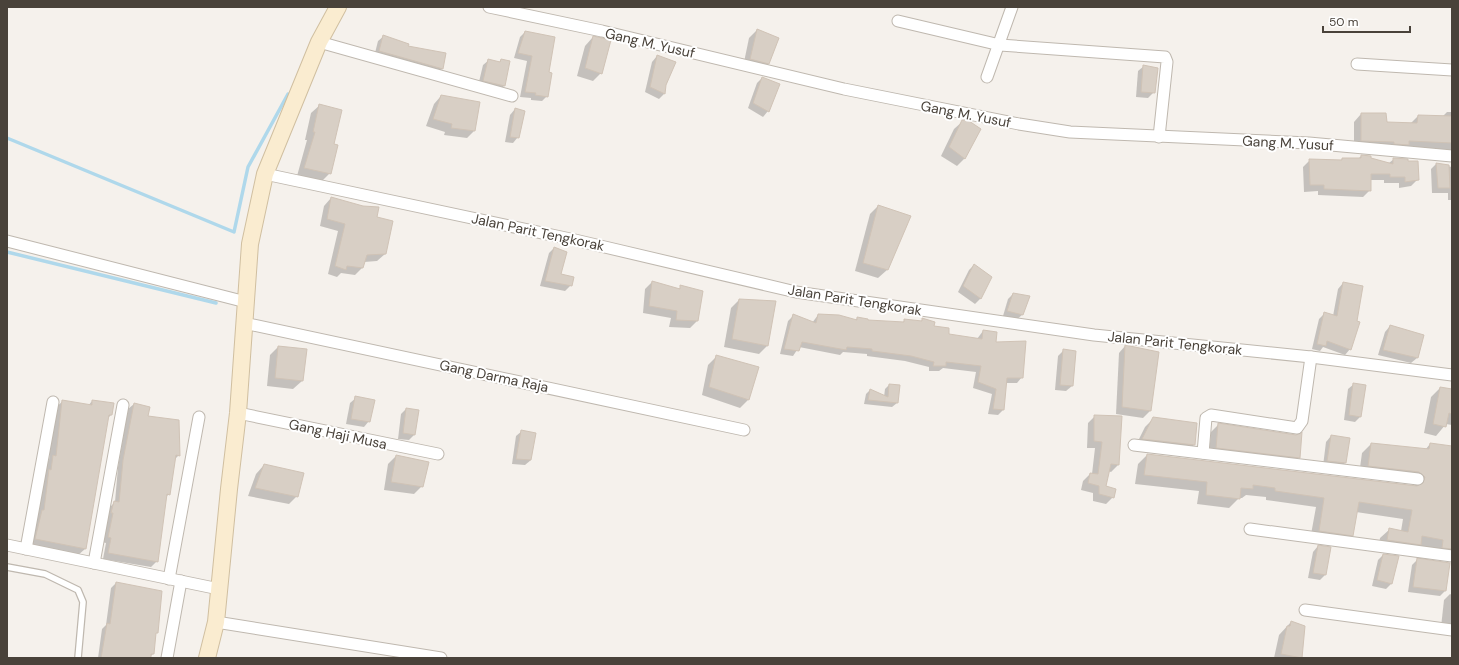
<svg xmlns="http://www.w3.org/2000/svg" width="1459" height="665" viewBox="0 0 1459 665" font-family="'DM Sans',sans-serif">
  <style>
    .shadow { fill: #0003 }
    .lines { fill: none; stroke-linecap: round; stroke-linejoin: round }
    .stream { stroke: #afd8eb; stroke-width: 3.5 }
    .building { fill: #d8cfc5; stroke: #d0c3b6 }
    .lane-casing { stroke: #bfb8af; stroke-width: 8 }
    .street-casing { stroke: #bfb8af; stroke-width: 13 }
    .secondary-casing { stroke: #d0bfa0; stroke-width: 18 }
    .lane { stroke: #fff; stroke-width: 5.5 }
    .street { stroke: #fff; stroke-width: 11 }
    .secondary { stroke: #faecd0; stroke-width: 16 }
    .labels { text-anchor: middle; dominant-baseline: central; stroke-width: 4; stroke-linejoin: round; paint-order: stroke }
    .street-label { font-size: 14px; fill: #49423a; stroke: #fff }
  </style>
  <rect width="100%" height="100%" fill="#f5f1ec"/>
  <!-- shadow -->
  <g class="shadow">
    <polygon points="757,30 769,63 760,72 743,67 749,38"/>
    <polygon points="525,32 548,73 547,96 542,101 531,100 531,98 520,97 527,61 514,58 520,37"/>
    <polygon points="384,36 406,47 445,54 442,69 437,74 374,57 378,41"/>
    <polygon points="593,37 601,73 593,81 577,76 585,46"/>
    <polygon points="657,56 665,85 664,94 659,99 645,92 652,62"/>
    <polygon points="489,60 499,63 501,60 504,86 499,91 478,86 483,65"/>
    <polygon points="1144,66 1154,92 1148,98 1136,97 1138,71"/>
    <polygon points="762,78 778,85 768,111 763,117 748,108 757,83"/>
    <polygon points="441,96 474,131 467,138 444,135 445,132 426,126 434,104"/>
    <polygon points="320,105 333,144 330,173 322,181 297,176 307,140 305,140 311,113"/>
    <polygon points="515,109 518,137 513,143 505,142 510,115"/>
    <polygon points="1447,112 1452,112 1452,154 1354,148 1354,122 1361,114 1386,123 1410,124 1418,116 1442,117"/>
    <polygon points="963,121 965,158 957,166 941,156 954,129"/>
    <polygon points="1361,156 1389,163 1394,159 1418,179 1411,186 1399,188 1399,183 1384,183 1384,180 1370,180 1370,190 1363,197 1318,195 1318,191 1304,192 1303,167 1310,160 1340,161 1342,159 1358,159"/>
    <polygon points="1436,164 1452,167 1452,200 1448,200 1448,193 1432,193 1431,169"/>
    <polygon points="331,198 363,207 376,218 385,254 377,261 364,262 363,267 355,275 341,273 337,277 328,274 338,231 320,226 324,206"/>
    <polygon points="878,206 910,217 887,270 878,278 855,271 870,214"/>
    <polygon points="554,248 560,275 571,285 565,291 540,286 549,253"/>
    <polygon points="974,265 991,277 980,299 975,304 958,292 969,270"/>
    <polygon points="652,282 678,290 681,287 697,321 690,328 669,327 671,318 643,313 645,289"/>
    <polygon points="1343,283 1350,349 1345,355 1323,347 1320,351 1312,349 1319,319 1324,314 1333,316 1338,289"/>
    <polygon points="1013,294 1028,297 1022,315 1016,320 1003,316 1008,299"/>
    <polygon points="739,300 767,346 759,354 724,347 731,308"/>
    <polygon points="794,315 812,323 818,315 855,321 857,318 867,321 902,323 905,320 920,322 922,320 948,335 977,339 983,331 995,343 1022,377 1017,383 1005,383 1003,410 998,415 988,414 992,394 973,388 976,372 943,368 939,371 929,371 929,367 905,361 867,356 867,354 843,352 840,355 799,347 793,356 780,354 788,321"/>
    <polygon points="1390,326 1417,358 1411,363 1378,355 1385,332"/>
    <polygon points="1125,346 1157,353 1150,411 1143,418 1116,414 1119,353"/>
    <polygon points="278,347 306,350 302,381 293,389 267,386 270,355"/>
    <polygon points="1064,350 1072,386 1066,391 1055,390 1058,356"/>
    <polygon points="717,356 748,400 740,408 702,395 708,365"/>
    <polygon points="1354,384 1360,417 1355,422 1344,420 1348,389"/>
    <polygon points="889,385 897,403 892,407 864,404 866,394 870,390 884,397 885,389"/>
    <polygon points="1440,388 1452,390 1452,425 1446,424 1436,436 1424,433 1431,397"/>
    <polygon points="356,398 369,421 364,427 346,424 350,403"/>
    <polygon points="63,401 88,406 92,401 111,415 107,419 85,549 77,556 28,546 46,464 49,460 55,408"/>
    <polygon points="134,404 179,455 175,459 169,494 165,498 157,561 151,567 103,559 106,543 102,542 108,518 106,518 109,508 115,502 118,467 128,409"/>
    <polygon points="406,409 418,410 414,435 409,440 398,439 401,414"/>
    <polygon points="1095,416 1118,465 1111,472 1108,471 1105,487 1113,497 1106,504 1093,501 1093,493 1081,490 1083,481 1090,474 1092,474 1095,448 1087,448 1088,423"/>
    <polygon points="1154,418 1194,445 1185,453 1135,447 1145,427"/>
    <polygon points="1219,424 1299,457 1292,465 1209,455 1211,432"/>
    <polygon points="522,431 531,460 525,465 512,464 516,436"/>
    <polygon points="1331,436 1345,463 1340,468 1323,466 1326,442"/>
    <polygon points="1371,444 1425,450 1430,444 1452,447 1452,549 1443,558 1378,549 1380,538 1390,529 1401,531 1403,519 1356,512 1352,535 1343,545 1310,540 1316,507 1266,500 1266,497 1246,495 1242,498 1239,498 1229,508 1197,504 1199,491 1135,484 1138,464 1147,455 1415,486 1413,483 1359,475 1362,453"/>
    <polygon points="396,456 422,486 414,494 384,490 388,464"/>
    <polygon points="264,465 297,496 289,504 248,496 256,474"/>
    <polygon points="1318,546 1325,575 1320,580 1308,578 1313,552"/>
    <polygon points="1383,555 1392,583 1386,589 1372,586 1378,560"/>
    <polygon points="1418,559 1445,591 1440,596 1408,592 1412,565"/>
    <polygon points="116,583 153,654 149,658 98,658 102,629 106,625 111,588"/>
    <polygon points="1450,594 1452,595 1452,631 1441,627 1444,600"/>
    <polygon points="1291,622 1299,624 1301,657 1274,658 1279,635"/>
  </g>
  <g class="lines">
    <!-- stream -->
    <g class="stream">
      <polyline points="7,138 234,232 248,167 288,94"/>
      <polyline points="7,252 216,303"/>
    </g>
  </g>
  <!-- building -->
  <g class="building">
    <polygon points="757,29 779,38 769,64 750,59"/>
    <polygon points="525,31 555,37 549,72 552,73 548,97 535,95 536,93 525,92 532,56 518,53"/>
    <polygon points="383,35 409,44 408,46 446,53 443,69 379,51"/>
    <polygon points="593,36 611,40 602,74 585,68"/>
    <polygon points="657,55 676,62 666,85 665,94 650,87"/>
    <polygon points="488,59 500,62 501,59 510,61 505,86 483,81"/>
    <polygon points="1143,65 1158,68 1155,93 1141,92"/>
    <polygon points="762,77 780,84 769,112 753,103"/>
    <polygon points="441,95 480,102 475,131 451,128 452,124 433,119"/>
    <polygon points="319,104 342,110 334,144 338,145 331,174 304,168 315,132 313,132"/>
    <polygon points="515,108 525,111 519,138 510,137"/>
    <polygon points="1361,113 1386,113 1387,122 1417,123 1418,115 1452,116 1452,143 1409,141 1409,145 1394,144 1394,142 1361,141"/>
    <polygon points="962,120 969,121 981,129 965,159 949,147"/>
    <polygon points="1361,155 1371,156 1371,158 1393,164 1393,158 1408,159 1408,161 1418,161 1419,180 1405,182 1405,177 1390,177 1390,174 1371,174 1371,191 1324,189 1324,185 1310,185 1309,159 1342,160 1342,158 1361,158"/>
    <polygon points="1436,163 1449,165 1450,188 1438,188"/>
    <polygon points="331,197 363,206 379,207 377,217 393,221 386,254 367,255 363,268 347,266 346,270 335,266 345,224 327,219"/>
    <polygon points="878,205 911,216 888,270 863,263"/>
    <polygon points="554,247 567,252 561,274 574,277 572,286 545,281"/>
    <polygon points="974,264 992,277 981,299 963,286"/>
    <polygon points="652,281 680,289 680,285 703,291 698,321 676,320 677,311 649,306"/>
    <polygon points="1343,282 1363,286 1357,321 1360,322 1351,350 1327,341 1326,346 1317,344 1324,312 1337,316"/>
    <polygon points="1013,293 1030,296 1023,315 1007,311"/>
    <polygon points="739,299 776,301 768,346 732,339"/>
    <polygon points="793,314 816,323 818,314 839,315 857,320 857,317 868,319 868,320 904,322 904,319 922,321 922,318 935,322 934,326 949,328 949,334 982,339 983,330 997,332 996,342 1026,341 1023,378 1007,378 1004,410 993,409 996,389 978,382 981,366 946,362 946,366 933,366 934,362 911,356 872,351 872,349 847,347 846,350 802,342 799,351 784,349"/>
    <polygon points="1390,325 1424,335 1418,358 1383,350"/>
    <polygon points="1125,345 1159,352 1151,411 1122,407"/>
    <polygon points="278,346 307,349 303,381 275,378"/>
    <polygon points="1063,349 1076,351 1073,386 1060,385"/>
    <polygon points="716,355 759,367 749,400 709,387"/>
    <polygon points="1353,383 1366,385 1361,417 1349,415"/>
    <polygon points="889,384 900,385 898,403 868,400 870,389 888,397"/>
    <polygon points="1440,387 1452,389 1452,414 1449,413 1446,427 1433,424"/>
    <polygon points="355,396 375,400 370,422 351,419"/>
    <polygon points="62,400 92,405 92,400 114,403 112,415 109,415 86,549 35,539 42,510 44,510 49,469 51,470 53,455 56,456"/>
    <polygon points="134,403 150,407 148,416 179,420 180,456 176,455 170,495 167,494 158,562 108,553 111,538 108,537 113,513 111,513 114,501 119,502 123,460"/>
    <polygon points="406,408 419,410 415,435 403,433"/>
    <polygon points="1094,415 1122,416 1119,465 1111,464 1106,486 1116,489 1114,498 1099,494 1099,486 1088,483 1090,473 1098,474 1102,442 1094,441"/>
    <polygon points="1153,417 1197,423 1195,445 1142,439"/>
    <polygon points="1218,423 1296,435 1302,432 1300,458 1216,448"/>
    <polygon points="521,430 536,433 531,460 516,459"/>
    <polygon points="1331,435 1350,438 1346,463 1327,461"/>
    <polygon points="1371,443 1429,449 1430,443 1452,446 1452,549 1442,548 1443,540 1422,536 1421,545 1387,540 1389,528 1408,532 1412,510 1359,502 1353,536 1319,531 1324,498 1275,491 1275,488 1253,485 1253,489 1241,488 1240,499 1206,495 1207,482 1144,475 1147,454 1417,486 1423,483 1425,477 1419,472 1368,466"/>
    <polygon points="396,455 429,462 423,487 391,482"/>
    <polygon points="264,464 304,473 298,497 255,488"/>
    <polygon points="1318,545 1331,547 1326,575 1313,573"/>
    <polygon points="1383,554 1399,556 1392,584 1377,580"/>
    <polygon points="1417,558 1450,563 1446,591 1413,587"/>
    <polygon points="116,582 162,591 158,633 156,633 154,654 151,654 151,658 101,658 107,623 110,624"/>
    <polygon points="1291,621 1305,626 1302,658 1281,654 1287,626 1290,626"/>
  </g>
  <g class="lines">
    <defs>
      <polyline id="lane" points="7,567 45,574 78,590 83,602 78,658"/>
      <g id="street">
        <polyline points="489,7 602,31 844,89 1019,124 1070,132 1309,143 1452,156"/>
        <polyline points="898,21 1000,45 1165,57 1167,62 1159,137"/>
        <polyline points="319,42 512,96"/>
        <polyline points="1357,64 1452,70"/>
        <polyline points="987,77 1012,7"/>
        <polyline points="265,174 575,240 796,292 1094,335 1311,357 1452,375"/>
        <polyline points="7,241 246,302"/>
        <polyline points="244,323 744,430"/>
        <polyline points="238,413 438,454"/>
        <polyline points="1134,445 1418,479"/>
        <polyline points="1203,453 1206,418 1211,415 1297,428 1302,421 1311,357"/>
        <polyline points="1250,529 1452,556"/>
        <polyline points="7,545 219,589"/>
        <polyline points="26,549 53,402"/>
        <polyline points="94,563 123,405"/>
        <polyline points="169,579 199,417"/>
        <polyline points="1305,610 1452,630"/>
        <polyline points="216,622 441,658"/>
        <polyline points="167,658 181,581"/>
      </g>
      <polyline id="secondary" points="207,658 216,622 229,489 238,413 250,244 265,174 319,42 338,7"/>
    </defs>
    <!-- lane casing -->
    <use href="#lane" class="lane-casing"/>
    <!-- street casing -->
    <use href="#street" class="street-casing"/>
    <!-- secondary casing -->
    <use href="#secondary" class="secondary-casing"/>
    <!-- lane -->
    <use href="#lane" class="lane"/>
    <!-- street -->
    <use href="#street" class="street"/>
    <!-- secondary -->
    <use href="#secondary" class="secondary"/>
  </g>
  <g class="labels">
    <!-- street labels -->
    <g class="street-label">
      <text transform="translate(650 43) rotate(13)">Gang M. Yusuf</text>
      <text transform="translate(966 114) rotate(11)">Gang M. Yusuf</text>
      <text transform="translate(1288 143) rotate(3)">Gang M. Yusuf</text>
      <text transform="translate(538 232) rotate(12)">Jalan Parit Tengkorak</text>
      <text transform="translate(855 300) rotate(9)">Jalan Parit Tengkorak</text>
      <text transform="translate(1175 343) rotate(6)">Jalan Parit Tengkorak</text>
      <text transform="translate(494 376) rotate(12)">Gang Darma Raja</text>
      <text transform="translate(338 434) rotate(12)">Gang Haji Musa</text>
    </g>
  </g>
  <!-- border -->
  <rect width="1459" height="665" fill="none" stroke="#49423a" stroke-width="16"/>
  <!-- scale -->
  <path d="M1323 26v6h87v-6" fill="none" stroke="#49423a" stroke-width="2"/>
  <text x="1329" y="26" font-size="12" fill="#49423a" stroke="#ffffff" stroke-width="3" paint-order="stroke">50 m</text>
</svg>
